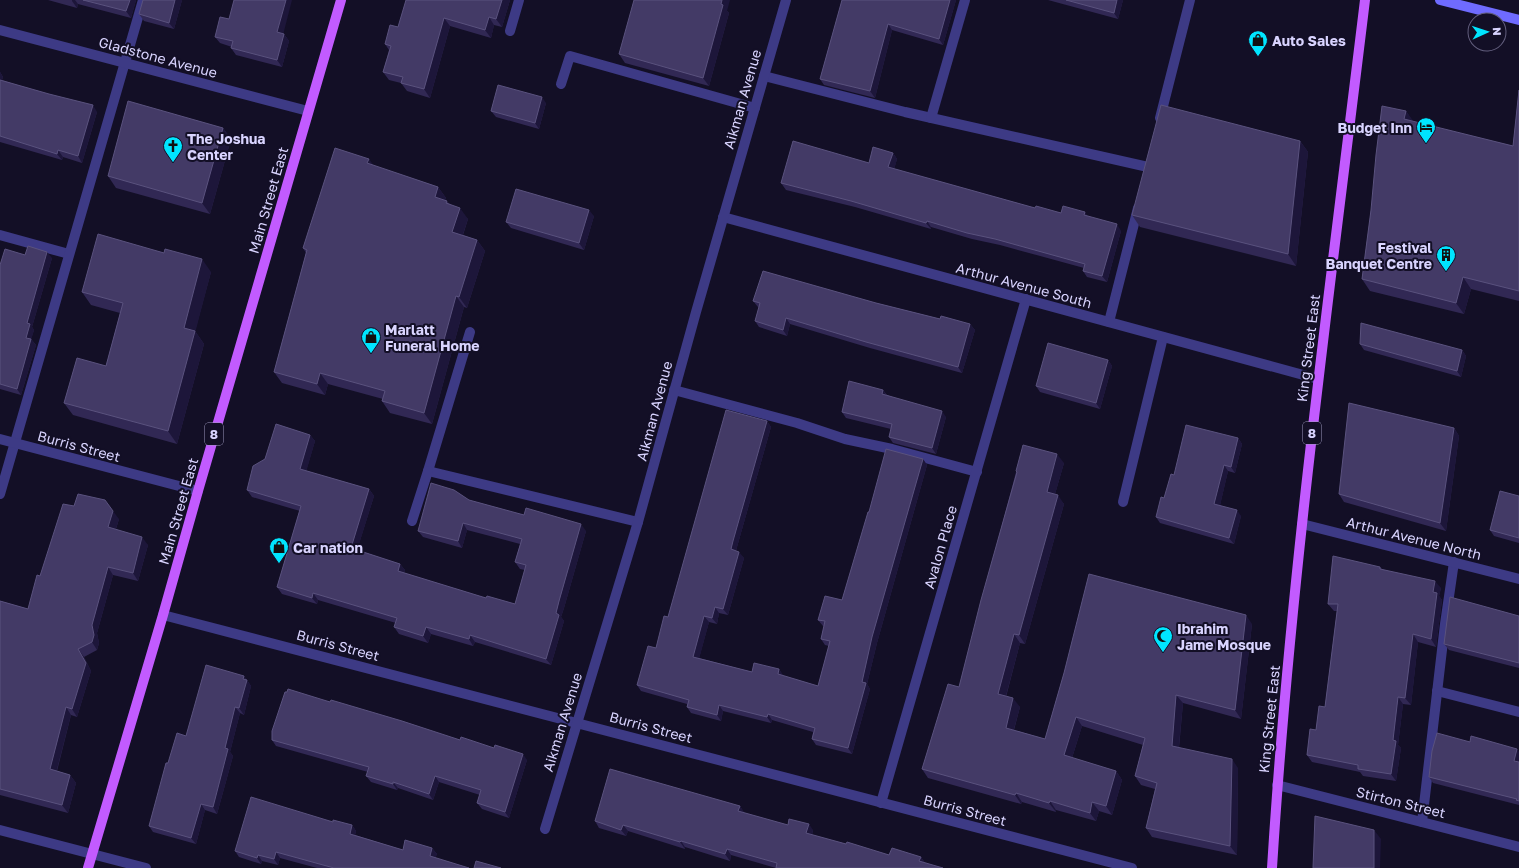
<svg xmlns="http://www.w3.org/2000/svg" width="1519" height="868" viewBox="0 0 1519 868" font-family="'Golos Text',sans-serif">
  <style>
    .lines { fill: none; stroke-linecap: round; stroke-linejoin: round }
    .lane { stroke: #3d3a85; stroke-width: 10 }
    .street { stroke: #3d3a85; stroke-width: 10 }
    .secondary { stroke: #6f6bff; stroke-width: 10 }
    .primary { stroke: #c25bff; stroke-width: 10 }
    .wall { fill: #312854 }
    .shaded-wall { fill: #1d163a }
    .building { fill: #433a66; stroke: #5a527e }
    .labels { text-anchor: middle; dominant-baseline: central; stroke-width: 4; stroke-linejoin: round; paint-order: stroke }
    .shield { fill: #130f26; stroke: #9e99be; stroke-width: 1 }
    .shield-label { font-size: 13px; font-weight: bold; fill: #d9d4ff }
    .poi-label { font-size: 14px; font-weight: bold; fill: #d9d4ff; stroke: #130f26; text-anchor: start }
    .street-label { font-size: 14px; fill: #d9d4ff; stroke: #130f26 }
  </style>
  <rect width="100%" height="100%" fill="#130f26"/>
  <g class="lines">
    <!-- lane -->
    <g class="lane">
      <polyline points="510,31 519,0"/>
      <polyline points="764,76 905,112 1148,167"/>
      <polyline points="561,84 570,56 755,108"/>
      <polyline points="931,118 965,0"/>
      <polyline points="1160,118 1190,0"/>
      <polyline points="0,235 69,254"/>
      <polyline points="1109,322 1138,208"/>
      <polyline points="470,332 428,471 638,522"/>
      <polyline points="674,390 797,423 845,439 892,449 977,472"/>
      <polyline points="0,494 143,0"/>
      <polyline points="1123,502 1163,337"/>
      <polyline points="412,521 428,471"/>
      <polyline points="1437,691 1519,712"/>
      <polyline points="1422,822 1445,624 1454,562"/>
    </g>
    <!-- street -->
    <g class="street">
      <polyline points="0,30 308,111"/>
      <polyline points="723,217 1318,379"/>
      <polyline points="0,439 198,491"/>
      <polyline points="1302,524 1519,579"/>
      <polyline points="163,615 1132,868"/>
      <polyline points="1277,785 1519,847"/>
      <polyline points="881,803 1026,299"/>
      <polyline points="545,829 638,522 696,312 786,0"/>
      <polyline points="0,830 146,868"/>
    </g>
    <!-- secondary -->
    <polyline class="secondary" points="1440,0 1519,20"/>
    <!-- primary -->
    <g class="primary">
      <polyline points="88,868 163,615 198,491 341,0"/>
      <path d="M1272,868C1290,578 1330,289 1365,0"/>
    </g>
  </g>
  <!-- wall -->
  <g class="wall">
    <polygon points="48,0 136,0 131,18 78,4 77,8"/>
    <polygon points="182,0 174,29 144,21 139,14"/>
    <polygon points="510,0 502,27 494,25 491,38 450,26 430,98 407,91 401,83 389,80 383,72 389,50 385,44 398,27"/>
    <polygon points="842,0 956,0 943,45 892,30 875,98 824,85 820,79"/>
    <polygon points="1048,0 1123,0 1118,19"/>
    <polygon points="727,11 729,13 709,86 625,63 619,54"/>
    <polygon points="229,19 284,34 289,41 282,67 236,55 231,48 232,47 220,43 215,37"/>
    <polygon points="0,72 3,77 2,80 97,112 82,163 63,157 62,160 0,142"/>
    <polygon points="1519,90 1519,301 1471,289 1464,314 1370,291 1362,279 1371,210 1406,111 1413,122 1513,146"/>
    <polygon points="546,103 539,129 496,117 491,111"/>
    <polygon points="223,128 231,139 210,214 116,188 108,176"/>
    <polygon points="1300,141 1308,152 1296,266 1140,227 1132,215"/>
    <polygon points="893,153 897,159 894,169 1035,208 1061,213 1088,216 1121,231 1107,282 1087,277 1083,271 1084,268 1000,245 972,239 931,227 931,229 855,207 786,190 781,183 869,163"/>
    <polygon points="373,166 438,187 446,198 445,200 468,219 463,235 477,240 485,251 467,308 464,307 432,424 390,413 382,401 383,399 328,384 325,395 282,383 274,372 306,253 303,248"/>
    <polygon points="594,216 584,250 511,228 506,222"/>
    <polygon points="25,255 52,258 32,327 34,330 31,339 36,345 21,395 0,389 0,265"/>
    <polygon points="211,272 195,331 204,344 177,444 73,415 64,403 106,366 120,313 91,305 82,292"/>
    <polygon points="753,301 876,303 940,319 970,324 975,330 962,373 870,348 790,324 787,336 759,327 755,321 759,307 758,307"/>
    <polygon points="1360,344 1462,350 1466,356 1461,377 1364,350"/>
    <polygon points="1108,360 1112,366 1100,409 1040,392 1036,386"/>
    <polygon points="883,390 887,395 946,417 936,454 893,443 889,437 891,429 846,418 842,412"/>
    <polygon points="767,421 771,427 737,547 736,551 744,558 728,615 719,613 717,624 709,622 699,658 752,672 779,669 783,676 818,686 829,646 825,645 821,639 824,626 823,626 818,620 842,600 869,512 923,459 927,465 877,643 867,684 870,689 852,754 816,745 812,739 813,732 772,720 771,723 723,711 721,721 691,713 687,707 687,704 641,691 637,685 656,648 668,617"/>
    <polygon points="1454,428 1459,436 1446,531 1344,502 1339,494"/>
    <polygon points="310,435 315,441 306,471 369,489 374,496 357,550 400,564 405,570 404,573 486,598 515,604 525,570 520,569 515,562 520,544 467,530 462,548 423,537 418,531 469,500 524,515 586,531 564,608 561,617 564,621 551,665 475,642 473,646 431,634 428,643 399,634 394,627 396,623 318,600 317,604 282,594 277,587 300,511 252,497 247,490"/>
    <polygon points="1238,438 1242,444 1235,473 1228,471 1220,505 1241,516 1234,544 1160,523 1156,517 1164,498 1174,475"/>
    <polygon points="1064,463 1055,494 1064,504 1025,644 1020,643 1006,697 1020,707 1014,730 1045,739 1064,673 1252,624 1241,719 1183,703 1179,748 1238,768 1237,855 1152,837 1146,828 1155,789 1141,785 1135,776 1143,745 1082,726 1072,758 1116,771 1122,780 1112,815 1099,811 1096,821 1056,810 1056,812 1022,802 1021,804 928,778 922,769 959,687 1016,472 1016,471"/>
    <polygon points="1519,496 1519,543 1494,536 1490,530"/>
    <polygon points="119,519 116,529 148,545 138,581 113,575 97,633 99,643 97,650 84,657 91,671 77,717 71,715 57,771 70,775 76,783 68,813 0,795 0,601 28,609 40,576"/>
    <polygon points="1380,567 1382,569 1441,588 1439,596 1442,600 1436,647 1418,642 1411,705 1403,704 1398,745 1401,748 1396,781 1363,776 1360,772 1312,762 1307,755 1325,707 1337,611 1334,611 1328,604"/>
    <polygon points="1519,616 1519,668 1449,650 1444,644"/>
    <polygon points="244,676 251,686 244,715 240,713 230,752 233,756 217,814 205,810 196,844 153,832 149,826 168,763 186,736"/>
    <polygon points="330,702 527,760 509,818 482,809 477,803 480,795 439,782 433,800 398,788 397,790 371,782 366,776 368,772 276,746 272,740"/>
    <polygon points="1470,742 1519,752 1519,805 1433,783 1429,777"/>
    <polygon points="740,806 744,813 788,825 813,830 812,835 846,844 889,855 921,857 925,863 776,868 731,855 730,861 685,847 685,849 628,831 626,836 599,828 595,821"/>
    <polygon points="333,822 352,825 356,831 355,835 403,850 432,848 437,854 435,858 469,868 317,868 280,858 278,865 262,861 261,864 239,857 235,851"/>
  </g>
  <!-- shaded-wall -->
  <g class="shaded-wall">
    <polygon points="72,0 75,0 78,4 77,8 72,1"/>
    <polygon points="130,0 136,0 131,18 126,11"/>
    <polygon points="175,0 182,0 174,29 169,23"/>
    <polygon points="286,0 292,0 282,39 277,32"/>
    <polygon points="502,0 510,0 502,27 496,19"/>
    <polygon points="722,0 730,0 727,11 729,13 709,86 703,78"/>
    <polygon points="950,0 956,0 943,45 939,39"/>
    <polygon points="1117,0 1123,0 1118,19 1114,13"/>
    <polygon points="489,17 494,25 491,38 485,30"/>
    <polygon points="444,18 450,26 430,98 424,89"/>
    <polygon points="888,24 892,30 875,98 870,91"/>
    <polygon points="284,34 289,41 282,67 277,60"/>
    <polygon points="0,72 3,77 0,85"/>
    <polygon points="542,97 546,103 539,129 535,123"/>
    <polygon points="93,105 97,112 82,163 78,156"/>
    <polygon points="1406,111 1414,122 1404,119"/>
    <polygon points="223,128 231,139 210,214 202,203"/>
    <polygon points="1300,141 1308,152 1296,266 1288,254"/>
    <polygon points="58,150 63,157 62,160 57,154"/>
    <polygon points="893,153 897,159 893,174 888,167"/>
    <polygon points="369,159 377,170 367,163"/>
    <polygon points="438,187 446,198 443,208 435,197"/>
    <polygon points="460,208 468,219 460,243 452,232"/>
    <polygon points="589,210 594,216 584,250 579,243"/>
    <polygon points="1085,212 1089,218 1084,215"/>
    <polygon points="927,221 931,227 931,229 926,223"/>
    <polygon points="1117,224 1121,231 1107,282 1102,276"/>
    <polygon points="477,240 485,251 467,308 459,297"/>
    <polygon points="47,252 52,258 32,327 34,330 30,344 26,338 27,323"/>
    <polygon points="202,259 211,272 193,341 184,328"/>
    <polygon points="1463,277 1471,289 1464,314 1456,303"/>
    <polygon points="456,296 464,307 432,424 424,413"/>
    <polygon points="786,318 790,324 787,336 783,330"/>
    <polygon points="970,324 975,330 962,373 958,367"/>
    <polygon points="195,331 204,344 177,444 168,431"/>
    <polygon points="31,339 36,345 21,395 17,389"/>
    <polygon points="1462,350 1466,356 1461,377 1457,371"/>
    <polygon points="1108,360 1112,366 1100,409 1096,403"/>
    <polygon points="320,373 328,384 325,395 317,384"/>
    <polygon points="883,390 887,396 882,394"/>
    <polygon points="942,411 946,417 936,454 932,448"/>
    <polygon points="767,421 771,427 737,547 735,556 731,549 733,541"/>
    <polygon points="1454,428 1459,436 1446,531 1440,523"/>
    <polygon points="310,435 315,441 305,476 300,469"/>
    <polygon points="1238,438 1242,444 1235,473 1231,467"/>
    <polygon points="1057,454 1064,463 1053,501 1047,492"/>
    <polygon points="923,459 927,465 877,643 867,684 870,689 852,754 848,748 862,682 872,637"/>
    <polygon points="1224,465 1228,471 1219,510 1214,504"/>
    <polygon points="369,489 374,496 356,554 351,548"/>
    <polygon points="1058,495 1064,504 1025,644 1019,635"/>
    <polygon points="1237,510 1241,516 1234,544 1229,538"/>
    <polygon points="113,511 119,519 114,535 108,527"/>
    <polygon points="463,523 467,530 462,548 458,541"/>
    <polygon points="581,524 586,531 564,608 561,617 564,621 551,665 546,659 556,613"/>
    <polygon points="142,537 148,545 138,581 133,573"/>
    <polygon points="739,552 744,558 728,615 723,609"/>
    <polygon points="400,564 405,570 403,578 398,571"/>
    <polygon points="108,567 113,575 97,633 99,643 97,650 92,642 92,625"/>
    <polygon points="1435,581 1441,588 1439,596 1442,600 1436,647 1431,639 1433,592"/>
    <polygon points="313,593 318,600 317,604 312,598"/>
    <polygon points="715,607 719,613 717,624 712,618"/>
    <polygon points="1246,615 1252,624 1241,719 1235,710"/>
    <polygon points="704,616 709,622 698,663 693,657"/>
    <polygon points="426,627 431,634 428,643 423,636"/>
    <polygon points="1014,634 1020,643 1004,703 998,694"/>
    <polygon points="1413,634 1418,642 1411,705 1405,698"/>
    <polygon points="470,635 475,642 473,646 469,639"/>
    <polygon points="78,649 84,657 91,671 77,717 72,709"/>
    <polygon points="779,669 783,675 782,680 778,674"/>
    <polygon points="244,676 251,686 244,715 239,708"/>
    <polygon points="1176,695 1183,703 1178,755 1172,746"/>
    <polygon points="1398,697 1403,704 1398,745 1401,748 1396,781 1391,774 1393,740"/>
    <polygon points="1013,698 1020,707 1012,736 1006,728"/>
    <polygon points="719,705 723,711 721,721 717,715"/>
    <polygon points="66,707 71,715 55,777 50,769"/>
    <polygon points="235,707 240,713 230,752 233,756 217,814 213,807 225,748"/>
    <polygon points="768,714 772,720 771,723 767,717"/>
    <polygon points="1076,717 1082,726 1070,764 1064,755"/>
    <polygon points="1517,749 1519,752 1519,763 1514,761"/>
    <polygon points="523,754 527,760 509,818 505,812"/>
    <polygon points="1232,759 1238,768 1237,855 1230,846"/>
    <polygon points="1116,771 1122,780 1112,815 1106,806"/>
    <polygon points="70,775 76,783 68,813 62,805"/>
    <polygon points="435,776 439,782 433,800 429,794"/>
    <polygon points="393,782 398,788 397,790 393,784"/>
    <polygon points="1016,793 1022,802 1021,804 1015,795"/>
    <polygon points="1050,801 1056,810 1056,812 1049,803"/>
    <polygon points="1092,802 1099,811 1096,821 1090,813"/>
    <polygon points="201,804 205,810 196,844 191,838"/>
    <polygon points="740,806 744,812 743,818 738,811"/>
    <polygon points="809,824 813,830 811,839 806,833"/>
    <polygon points="352,825 356,831 354,840 350,834"/>
    <polygon points="623,825 628,831 626,836 621,830"/>
    <polygon points="1374,830 1381,839 1380,868 1374,868"/>
    <polygon points="681,841 685,847 685,849 680,842"/>
    <polygon points="432,848 437,854 434,862 430,856"/>
    <polygon points="727,849 731,855 730,861 725,854"/>
    <polygon points="276,852 280,858 278,865 274,859"/>
    <polygon points="258,855 262,861 261,864 257,858"/>
    <polygon points="921,857 925,863 919,861"/>
  </g>
  <!-- building -->
  <g class="building">
    <polygon points="83,0 130,0 126,11"/>
    <polygon points="143,0 175,0 169,23 139,14"/>
    <polygon points="234,0 286,0 277,32 284,34 277,60 231,48 233,41 215,37 220,17 229,19"/>
    <polygon points="406,0 502,0 496,19 489,17 485,30 444,18 424,89 401,83 403,77 383,72 391,46 385,44 390,25 398,27"/>
    <polygon points="634,0 722,0 721,4 723,5 703,78 619,54"/>
    <polygon points="842,0 950,0 939,39 888,24 870,91 820,79"/>
    <polygon points="1066,0 1117,0 1114,13"/>
    <polygon points="0,80 49,94 93,105 78,156 58,150 57,154 0,136"/>
    <polygon points="498,85 542,97 535,123 491,111"/>
    <polygon points="1519,90 1519,291 1463,277 1456,303 1362,279 1371,210 1376,155 1382,106 1406,111 1404,119 1513,146"/>
    <polygon points="128,101 223,128 202,203 108,176"/>
    <polygon points="1161,105 1300,141 1288,254 1132,215"/>
    <polygon points="793,141 869,163 873,147 893,153 888,167 1035,208 1036,206 1061,213 1063,206 1085,212 1084,215 1117,224 1102,276 1083,271 1085,264 995,239 967,233 927,221 926,223 851,201 781,183"/>
    <polygon points="335,148 369,159 367,163 438,187 435,197 447,201 446,203 460,208 452,232 477,240 459,297 456,296 424,413 382,401 385,391 320,373 317,384 274,372 307,250 303,248"/>
    <polygon points="516,189 589,210 579,243 506,222"/>
    <polygon points="98,234 164,253 165,249 202,259 184,328 195,331 168,431 64,403 77,358 106,366 123,303 82,292"/>
    <polygon points="28,246 47,252 27,323 30,324 26,338 31,339 17,389 0,384 0,265 5,249 25,255"/>
    <polygon points="763,271 876,303 940,319 941,316 970,324 958,367 866,342 786,318 783,330 755,321 760,303 753,301"/>
    <polygon points="1361,323 1462,350 1457,371 1360,344"/>
    <polygon points="1048,343 1108,360 1096,403 1036,386"/>
    <polygon points="849,381 883,390 882,394 942,411 932,448 889,437 892,424 842,412"/>
    <polygon points="1349,403 1454,428 1440,523 1339,494"/>
    <polygon points="726,410 767,421 733,541 731,549 739,552 723,609 715,607 712,618 704,616 693,657 752,672 754,663 779,669 778,674 818,686 830,641 821,639 825,621 818,620 825,596 842,600 868,512 869,512 886,449 923,459 872,637 862,682 866,683 848,748 812,739 815,728 768,714 767,717 719,705 717,715 687,707 689,700 637,685 648,646 656,648 664,616 668,617"/>
    <polygon points="276,424 310,435 300,469 369,489 351,548 400,564 398,571 486,598 487,596 515,604 526,565 515,562 522,539 463,523 458,541 418,531 431,483 454,490 469,500 524,515 526,508 581,524 559,601 556,613 559,615 546,659 470,635 469,639 426,627 423,636 394,627 397,618 313,593 312,598 277,587 301,506 247,490 253,466 265,459"/>
    <polygon points="1186,425 1238,438 1231,467 1224,465 1214,504 1237,510 1229,538 1156,517 1161,497 1164,498 1171,474 1174,475"/>
    <polygon points="1023,445 1057,454 1047,492 1058,495 1019,635 1014,634 998,694 1013,698 1006,728 1045,739 1064,673 1089,574 1246,615 1235,710 1176,695 1172,746 1232,759 1230,846 1146,828 1157,783 1135,776 1145,738 1076,717 1064,755 1116,771 1106,806 1092,802 1090,813 1050,801 1049,803 1016,793 1015,795 922,769 948,684 959,687 981,600 1017,472 1016,471"/>
    <polygon points="1500,491 1519,496 1519,538 1490,530"/>
    <polygon points="78,494 105,500 113,511 108,527 142,537 133,573 108,567 92,625 94,635 92,642 78,649 86,663 72,709 66,707 50,769 70,775 62,805 0,789 0,601 28,609 37,575 40,576 63,504 74,506"/>
    <polygon points="1333,556 1380,567 1380,569 1435,581 1433,592 1437,593 1431,639 1413,634 1405,698 1398,697 1393,740 1396,741 1391,774 1358,769 1358,765 1307,755 1310,729 1316,730 1319,706 1325,707 1338,604 1328,604"/>
    <polygon points="1450,597 1519,616 1519,663 1444,644"/>
    <polygon points="206,665 244,676 243,679 247,680 239,708 235,707 225,748 228,749 213,807 201,804 191,838 149,826 166,763 168,763 177,733 186,736"/>
    <polygon points="288,689 330,702 331,700 402,721 460,740 461,737 494,748 495,745 523,754 505,812 477,803 481,790 435,776 429,794 393,782 393,784 366,776 369,767 272,740 272,731 285,692 287,692"/>
    <polygon points="1437,733 1470,742 1471,736 1517,749 1514,761 1519,762 1519,801 1516,800 1517,799 1429,777 1432,751"/>
    <polygon points="610,769 740,806 738,811 788,825 789,819 809,824 806,833 846,844 847,842 889,855 892,848 921,857 919,861 943,868 776,868 777,863 727,849 725,854 681,841 680,842 623,825 621,830 595,821"/>
    <polygon points="251,797 333,822 333,820 352,825 350,834 403,850 405,840 432,848 430,856 469,868 334,868 276,852 274,859 258,855 257,858 235,851"/>
    <polygon points="1315,816 1374,830 1374,868 1313,868"/>
    <polygon points="476,861 501,868 474,868"/>
  </g>
  <!-- icons -->
  <defs>
    <symbol id="shop-pin" viewBox="-11 -11 22 30"><path d="M0 17L-7.5 6A9.5 9.5 0 1 1 7.5 6Z" fill="#00e5ff" stroke="#130f26"/><path d="M-5-2.5h2.3a2.7 3.5 0 0 1 5.4 0H5L5.5 6h-11ZM-1.5-2.5h3a1.5 2.3 0 0 0-3 0Z" fill="#111"/></symbol>
    <symbol id="hotel-pin" viewBox="-11 -11 22 30"><path d="M0 17L-7.5 6A9.5 9.5 0 1 1 7.5 6Z" fill="#00e5ff" stroke="#130f26"/><path d="M-6-4.5h1.5V1H6V5H4.5V3h-9V5H-6ZM-4 0a1.8 1.8 0 1 1 3.6 0ZM.5 0V-2.5h3Q6-2.5 6 0Z" fill="#111"/></symbol>
    <symbol id="church-pin" viewBox="-11 -11 22 30"><path d="M0 17L-7.5 6A9.5 9.5 0 1 1 7.5 6Z" fill="#00e5ff" stroke="#130f26"/><path d="M-1.2-6h2.4v3.5h3.3v2.4h-3.3V6h-2.4V-.1h-3.3v-2.4h3.3Z" fill="#111"/></symbol>
    <symbol id="building-pin" viewBox="-11 -11 22 30"><path d="M0 17L-7.5 6A9.5 9.5 0 1 1 7.5 6Z" fill="#00e5ff" stroke="#130f26"/><path d="M-4-6H4V6H1V3H-1V6H-4ZM-2.5-4.3h1.7v1.8h-1.7ZM.8-4.3h1.7v1.8H.8ZM-2.5-1h1.7V.8h-1.7ZM.8-1h1.7V.8H.8Z" fill="#111"/></symbol>
    <symbol id="mosque-pin" viewBox="-11 -11 22 30"><path d="M0 17L-7.5 6A9.5 9.5 0 1 1 7.5 6Z" fill="#00e5ff" stroke="#130f26"/><path d="M3.5-4.9A6 6 0 1 0 3.5 4.9A5 5 0 1 1 3.5-4.9Z" fill="#111"/></symbol>
  </defs>
  <g fill-rule="evenodd">
    <use href="#shop-pin" x="1247" y="29" width="22" height="30"/>
    <use href="#hotel-pin" x="1415" y="116" width="22" height="30"/>
    <use href="#church-pin" x="162" y="135" width="22" height="30"/>
    <use href="#building-pin" x="1435" y="244" width="22" height="30"/>
    <use href="#shop-pin" x="360" y="326" width="22" height="30"/>
    <use href="#shop-pin" x="268" y="536" width="22" height="30"/>
    <use href="#mosque-pin" x="1152" y="625" width="22" height="30"/>
  </g>
  <g class="labels">
    <!-- shield labels -->
    <g class="shield">
      <rect x="1303" y="422" width="18" height="22" rx="3"/>
      <rect x="205" y="423" width="18" height="22" rx="3"/>
    </g>
    <g class="shield-label">
      <text x="1312" y="433">8</text>
      <text x="214" y="434">8</text>
    </g>
    <!-- poi labels -->
    <g class="poi-label">
      <text x="1272" y="40">Auto Sales</text>
      <text x="1412" y="127" text-anchor="end">Budget Inn</text>
      <text x="187" y="138">The Joshua<tspan x="187" dy="16">Center</tspan></text>
      <text x="1432" y="247" text-anchor="end">Festival<tspan x="1432" dy="16">Banquet Centre</tspan></text>
      <text x="385" y="329">Marlatt<tspan x="385" dy="16">Funeral Home</tspan></text>
      <text x="293" y="547">Car nation</text>
      <text x="1177" y="628">Ibrahim<tspan x="1177" dy="16">Jame Mosque</tspan></text>
    </g>
    <!-- street labels -->
    <g class="street-label">
      <text transform="translate(158 57) rotate(15)">Gladstone Avenue</text>
      <text transform="translate(742 99) rotate(-74)">Aikman Avenue</text>
      <text transform="translate(268 200) rotate(-74)">Main Street East</text>
      <text transform="translate(1024 285) rotate(15)">Arthur Avenue South</text>
      <text transform="translate(1308 348) rotate(-83)">King Street East</text>
      <text transform="translate(654 411) rotate(-75)">Aikman Avenue</text>
      <text transform="translate(79 446) rotate(15)">Burris Street</text>
      <text transform="translate(178 511) rotate(-74)">Main Street East</text>
      <text transform="translate(1414 538) rotate(14)">Arthur Avenue North</text>
      <text transform="translate(940 547) rotate(-74)">Avalon Place</text>
      <text transform="translate(338 645) rotate(15)">Burris Street</text>
      <text transform="translate(1269 719) rotate(-84)">King Street East</text>
      <text transform="translate(562 722) rotate(-73)">Aikman Avenue</text>
      <text transform="translate(651 727) rotate(15)">Burris Street</text>
      <text transform="translate(1401 802) rotate(14)">Stirton Street</text>
      <text transform="translate(965 810) rotate(15)">Burris Street</text>
    </g>
  </g>
  <!-- north arrow -->
  <g transform="translate(1487 32) rotate(87)"><circle r="19" fill="#130f26" stroke="#625e7d"/>
  <path d="M0-3L7 15L0 10L-7 15Z" fill="#00e5ff"/>
  <text y="-6" font-size="11" font-weight="bold" text-anchor="middle" fill="#d9d4ff">N</text>
  </g>
</svg>
